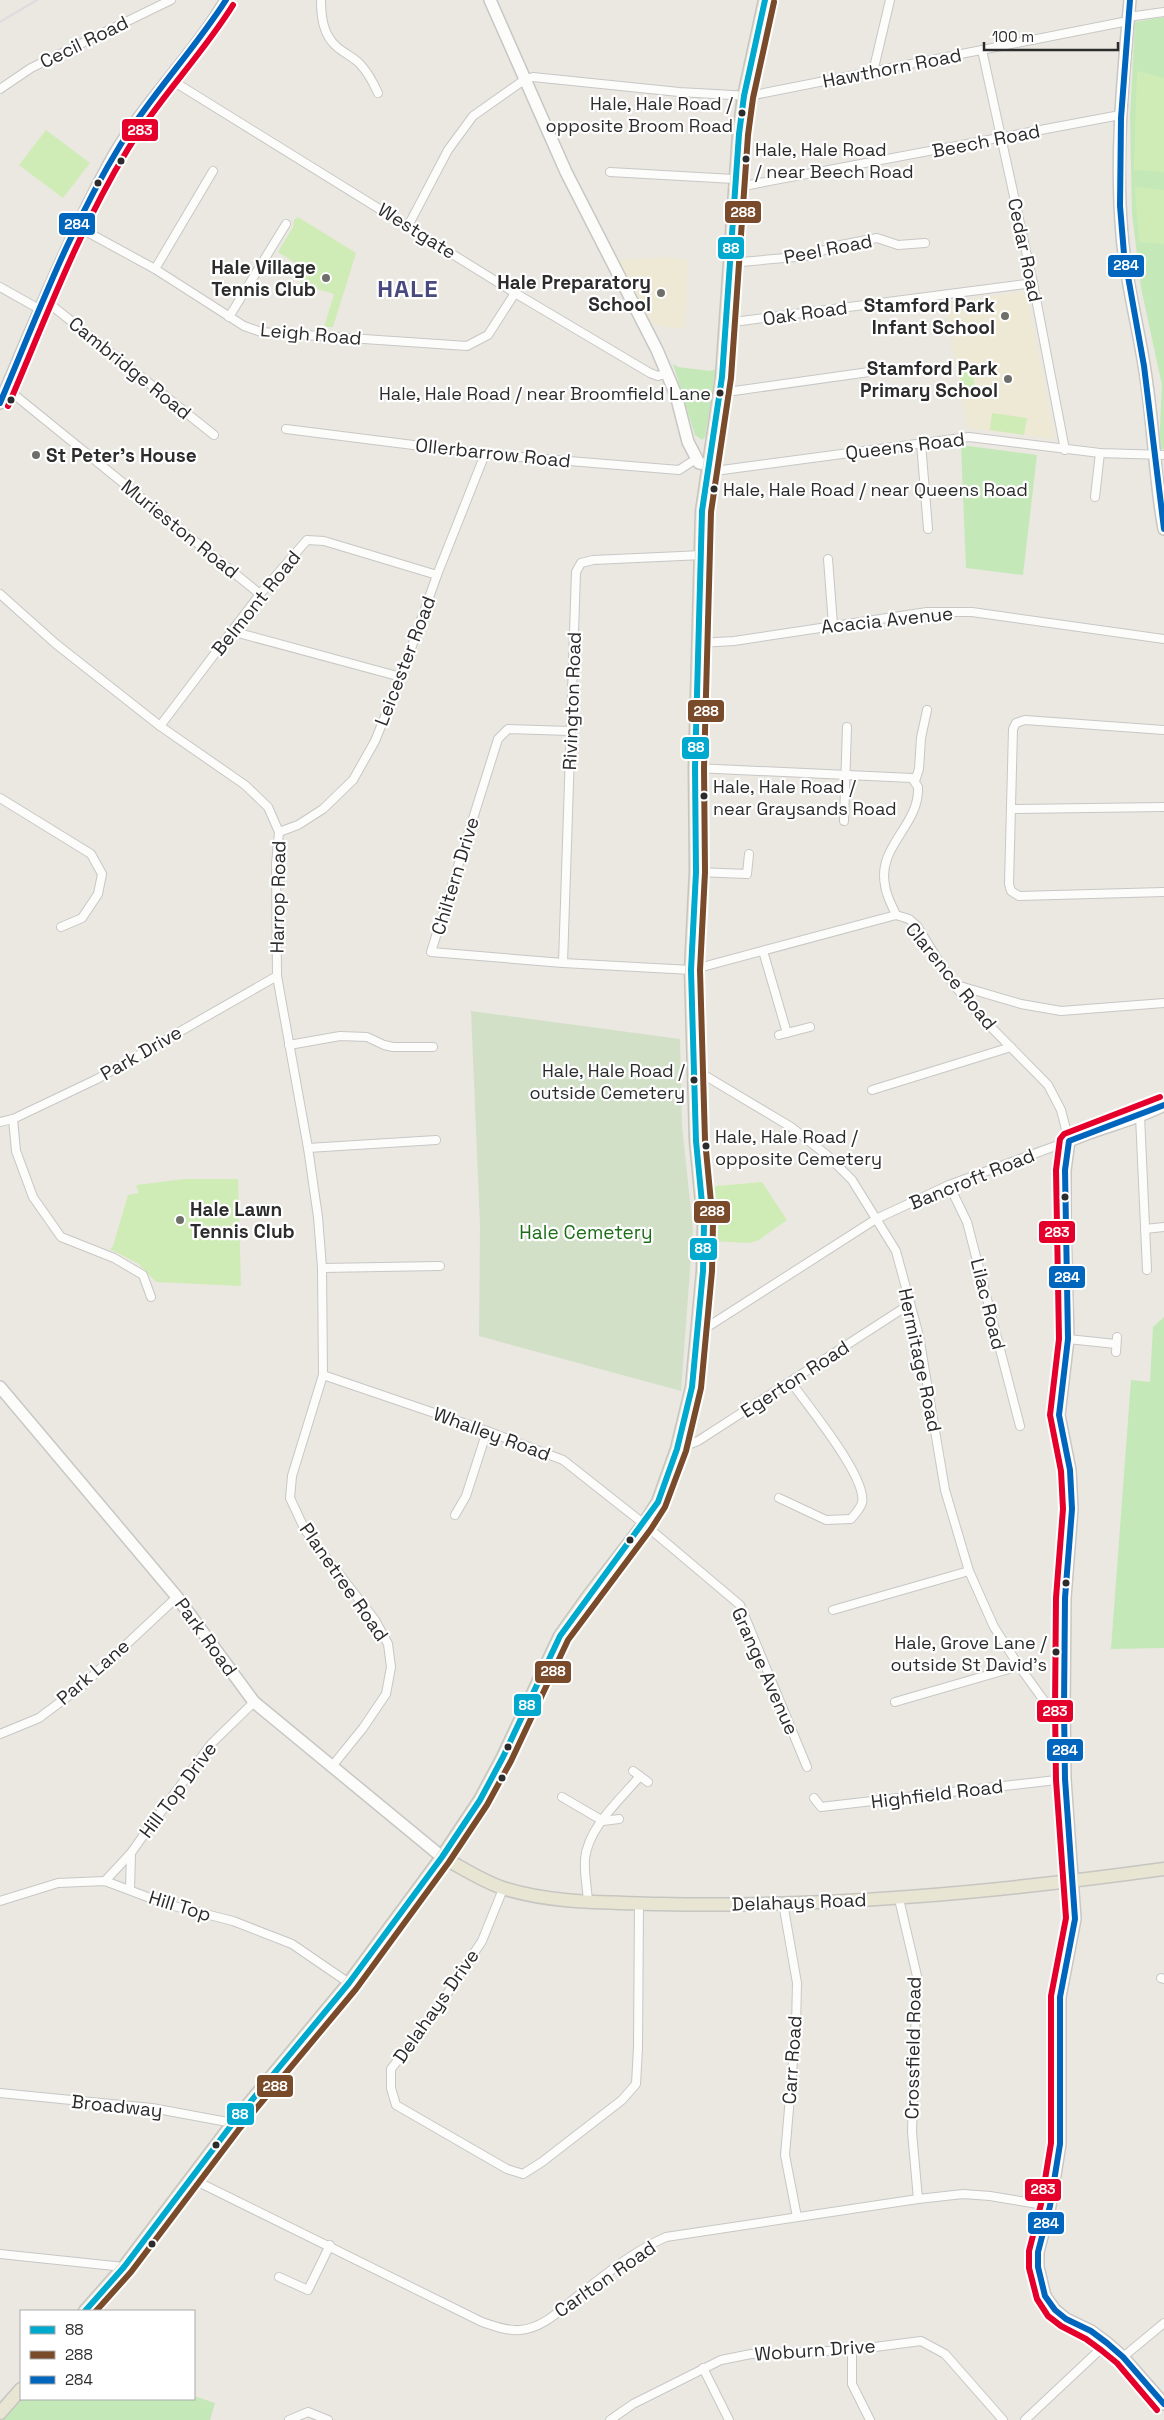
<svg xmlns="http://www.w3.org/2000/svg" width="1164" height="2420" viewBox="0 0 1164 2420" font-family="'Space Grotesk',sans-serif">
  <style>
    .education { fill: #eee9d5 }
    .green { fill: #c5e8b8 }
    .cemetery { fill: #d3e0c8 }
    .pitch { fill: #d0ecb6 }
    .lines { fill: none; stroke-linecap: round; stroke-linejoin: round }
    .street-casing { stroke: #c8c7c6; stroke-width: 10 }
    .secondary-casing { stroke: #c8c7c6; stroke-width: 14 }
    .primary-casing { stroke: #c6c5c2; stroke-width: 15 }
    .street { stroke: #fcfcfa; stroke-width: 8 }
    .secondary { stroke: #fcfcfa; stroke-width: 11 }
    .primary { stroke: #e8e5d3; stroke-width: 12 }
    .rail { stroke: #dededf; stroke-width: 2.5 }
    .bus-1-casing { stroke: #fff; stroke-width: 10 }
    .bus-2-casing { stroke: #fff; stroke-width: 10 }
    .bus-3-casing { stroke: #fff; stroke-width: 10 }
    .bus-4-casing { stroke: #fff; stroke-width: 10 }
    .bus-1 { stroke: #00a9ce; stroke-width: 6 }
    .bus-2 { stroke: #7a4b2a; stroke-width: 6 }
    .bus-3 { stroke: #0065bd; stroke-width: 6 }
    .bus-4 { stroke: #e4002b; stroke-width: 6 }
    .bus-dot { fill: #2c2c2c; stroke: #fff; stroke-width: 2 }
    .poi-dot { fill: #6e6e6b; stroke: #fff; stroke-width: 2 }
    .labels { text-anchor: middle; dominant-baseline: central; stroke-width: 4.5; stroke-linejoin: round; paint-order: stroke }
    .bus-label { font-size: 18px; fill: #2c2c2c; stroke: #fff; text-anchor: end }
    .street-label { font-size: 19px; fill: #2c2c2c; stroke: #fff }
    .poi-label { font-size: 19px; font-weight: bold; fill: #2c2c2c; stroke: #fff; text-anchor: end }
    .park-label { font-size: 19px; fill: #1c6f16; stroke: #fff }
    .district-label { font-size: 24px; font-weight: bold; letter-spacing: 1px; fill: #494b80; stroke: #fff }
    .line-badge { stroke: #fff; stroke-width: 2 }
    .badge-label { font-size: 14px; text-anchor: middle; font-weight: bold; fill: #fff }
  </style>
  <rect width="100%" height="100%" fill="#eae8e1"/>
  <!-- education -->
  <g class="education">
    <polygon points="665,257 688,260 685,329 653,325 617,260"/>
    <polygon points="1023,292 1028,299 1054,434 1053,439 968,428 944,303"/>
  </g>
  <!-- green -->
  <g class="green">
    <polygon points="1164,17 1164,449 1159,449 1162,385 1141,288 1132,213 1130,118 1135,22"/>
    <polygon points="673,364 678,367 710,371 716,369 705,437 702,440 695,435"/>
    <polygon points="961,445 1037,455 1023,575 966,568"/>
    <polygon points="1164,1317 1164,1648 1111,1649 1131,1380 1150,1382 1153,1327"/>
    <polygon points="21,2389 21,2399 194,2399 194,2396 215,2403 210,2420 0,2420 0,2413"/>
  </g>
  <!-- cemetery -->
  <polygon class="cemetery" points="471,1011 680,1039 682,1125 693,1230 681,1391 479,1336 480,1226"/>
  <!-- pitch -->
  <g class="pitch">
    <polygon points="1137,71 1164,78 1164,172 1134,170"/>
    <polygon points="46,130 90,163 63,198 19,165"/>
    <polygon points="1135,187 1164,190 1164,244 1139,242"/>
    <polygon points="298,217 356,253 333,327 324,327 334,294 300,284 308,271 278,252 293,227 294,220"/>
    <polygon points="970,361 976,392 963,394 957,363"/>
    <polygon points="992,413 1027,418 1024,435 990,430"/>
    <polygon points="184,1179 238,1179 241,1286 156,1282 139,1264 110,1249 113,1246 128,1195 139,1193 136,1185"/>
    <polygon points="762,1182 787,1220 759,1240 749,1243 709,1241 705,1187"/>
  </g>
  <g class="lines">
    <defs>
      <g id="street">
        <path d="M321,0C321,17 323,35 337,47C344,53 353,57 359,63C368,72 373,82 378,93"/>
        <polyline points="1128,17 1164,12"/>
        <polyline points="982,50 1033,283 1065,450"/>
        <polyline points="873,72 890,0"/>
        <polyline points="168,78 515,293 650,373 658,376 668,373"/>
        <polyline points="0,89 31,68 171,0"/>
        <polyline points="610,172 734,179"/>
        <polyline points="733,188 1120,115"/>
        <polyline points="408,226 448,150 473,116 524,80 533,77 679,92 749,96 1128,21"/>
        <polyline points="78,227 155,269 244,326 261,332 467,346 488,335 515,293"/>
        <polyline points="730,263 807,256 836,246 877,238 898,245 925,243"/>
        <polyline points="155,269 213,171"/>
        <polyline points="0,287 41,310"/>
        <polyline points="46,301 214,435"/>
        <polyline points="229,317 286,224"/>
        <polyline points="726,323 1033,283"/>
        <polyline points="6,388 260,594"/>
        <polyline points="720,393 869,372"/>
        <polyline points="286,429 485,454 679,470 696,459"/>
        <polyline points="921,443 928,529"/>
        <polyline points="707,472 969,437 1100,453 1164,455"/>
        <polyline points="1095,497 1100,453"/>
        <polyline points="828,559 833,625"/>
        <polyline points="0,594 56,644 160,726 245,785 268,807 279,832 276,864 277,976 308,1148 318,1217 322,1268 323,1375 292,1476 290,1498 305,1530 375,1620 388,1644 391,1667 386,1694 363,1728 333,1765"/>
        <polyline points="231,631 401,677"/>
        <polyline points="700,643 734,641 927,612 972,612 1164,639"/>
        <polyline points="160,726 260,594 307,540 324,541 437,575"/>
        <polyline points="1164,730 1025,720 1016,723 1013,729 1009,884 1011,891 1019,896 1164,892"/>
        <polyline points="570,731 508,729 498,739 431,952 563,963 691,970 896,915 909,919 917,926 953,984 981,1017 1048,1085 1061,1110 1069,1141 949,1185 876,1219 698,1333"/>
        <path d="M695,768L912,778L918,787C920,825 877,846 885,885C886,896 892,905 896,915"/>
        <polyline points="915,781 919,769 921,738 927,710"/>
        <polyline points="0,798 91,854 102,874 98,894 82,918 61,927"/>
        <polyline points="1011,809 1164,807"/>
        <polyline points="844,821 847,727"/>
        <polyline points="279,832 298,825 323,809 353,780 375,741 401,677 437,575 485,454"/>
        <polyline points="696,872 747,874 749,854"/>
        <polyline points="763,951 787,1033"/>
        <polyline points="563,963 576,572 581,563 593,560 703,555"/>
        <polyline points="953,984 1021,1004 1061,1011 1164,1003"/>
        <polyline points="779,1035 810,1027"/>
        <polyline points="289,1045 340,1036 367,1037 384,1045 393,1047 433,1047"/>
        <polyline points="694,1069 791,1127 828,1156 852,1180 896,1251 919,1336 945,1490 969,1571 994,1627 1019,1666 1045,1702 1064,1708"/>
        <polyline points="872,1090 1011,1047"/>
        <polyline points="1140,1116 1147,1270"/>
        <polyline points="13,1119 16,1151 33,1197 61,1237 114,1258 143,1275 151,1297"/>
        <polyline points="0,1122 13,1119 97,1079 277,976"/>
        <polyline points="308,1148 436,1140"/>
        <polyline points="949,1185 967,1222 1020,1426"/>
        <polyline points="1145,1229 1164,1227"/>
        <polyline points="322,1268 440,1266"/>
        <polyline points="1068,1339 1116,1344"/>
        <polyline points="1116,1352 1117,1337"/>
        <polyline points="323,1375 487,1431 563,1460 644,1524 740,1605 807,1767"/>
        <polyline points="677,1449 698,1441 910,1304"/>
        <path d="M779,1498L826,1520L851,1519C855,1514 860,1509 862,1503C868,1478 807,1405 791,1382"/>
        <polyline points="455,1515 466,1496 487,1431"/>
        <polyline points="833,1610 969,1571"/>
        <polyline points="895,1702 1019,1666"/>
        <polyline points="0,1734 39,1718 83,1685 177,1597"/>
        <polyline points="633,1771 648,1782"/>
        <polyline points="562,1797 603,1821 619,1819"/>
        <polyline points="814,1798 821,1807 829,1806 1065,1779"/>
        <polyline points="105,1881 131,1853"/>
        <polyline points="503,1889 482,1941 433,2015 391,2069 391,2088 396,2105 507,2169 523,2174 542,2162 622,2100 636,2084 638,2048 639,1903"/>
        <polyline points="130,1890 131,1853 143,1836 212,1743 254,1702"/>
        <polyline points="899,1899 917,1976 912,2132 918,2199"/>
        <polyline points="0,1901 58,1883 105,1881 166,1904 233,1921 292,1944 349,1983"/>
        <path d="M588,1901C587,1887 584,1873 585,1859C588,1827 621,1799 640,1776"/>
        <polyline points="783,1903 797,1983 796,2027 785,2155 797,2217"/>
        <polyline points="1161,1978 1164,1979"/>
        <polyline points="0,2093 152,2108 233,2123"/>
        <path d="M192,2179L482,2322C494,2326 507,2331 520,2330C544,2328 561,2309 579,2295C606,2274 634,2251 666,2237L918,2199L963,2194L990,2196L1050,2206"/>
        <polyline points="0,2254 124,2267"/>
        <polyline points="279,2277 308,2290 330,2245"/>
        <polyline points="852,2350 852,2384 870,2420"/>
        <polyline points="1123,2357 1164,2323"/>
        <polyline points="703,2368 729,2420"/>
        <polyline points="289,2420 308,2412 328,2420"/>
        <polyline points="610,2420 633,2404 721,2360 751,2354 852,2350 921,2341 945,2354 1003,2420"/>
        <polyline points="1025,2420 1107,2343"/>
      </g>
      <g id="secondary">
        <polyline points="490,0 566,172 657,350 676,395 688,442 699,463 708,465"/>
        <path d="M1130,0C1123,78 1115,157 1122,235C1126,286 1141,335 1147,385C1154,433 1155,481 1164,529"/>
        <path d="M0,403C34,324 68,240 109,164C141,105 192,58 226,0"/>
        <path d="M1164,1105C1134,1121 1100,1127 1069,1141L1065,1170V1229L1068,1339L1059,1415L1070,1470L1072,1509L1065,1598L1064,1708L1065,1779L1075,1919L1060,1997V2144L1050,2206L1038,2252V2267L1045,2296L1055,2310L1066,2319L1091,2331L1107,2343L1123,2357L1164,2404"/>
        <polyline points="0,1387 177,1597 254,1702 442,1857"/>
      </g>
      <g id="primary">
        <path d="M442,1857C461,1867 485,1883 506,1889C555,1904 609,1902 659,1904C828,1908 997,1892 1164,1869"/>
        <polyline points="85,2311 124,2267 233,2123 349,1983 442,1857 480,1800 503,1757 560,1636 587,1598 644,1524 658,1502 677,1449 692,1387 703,1271 704,1224 696,1141 691,970 696,872 695,768 702,511 722,377 739,134 744,96 765,0"/>
        <polyline points="0,2413 21,2389"/>
      </g>
    </defs>
    <!-- street casing -->
    <use href="#street" class="street-casing"/>
    <!-- secondary casing -->
    <use href="#secondary" class="secondary-casing"/>
    <!-- primary casing -->
    <use href="#primary" class="primary-casing"/>
    <!-- street -->
    <use href="#street" class="street"/>
    <!-- secondary -->
    <use href="#secondary" class="secondary"/>
    <!-- primary -->
    <use href="#primary" class="primary"/>
    <!-- rail -->
    <polyline class="rail" points="0,22 37,0"/>
    <defs>
      <polyline id="bus-1" points="85,2311 124,2267 233,2123 349,1983 442,1857 480,1800 503,1757 560,1636 658,1502 677,1449 692,1387 703,1271 704,1224 696,1141 691,970 696,872 695,768 702,511 722,377 739,134 744,96 765,0"/>
      <polyline id="bus-2" points="96,2311 131,2272 240,2128 356,1989 449,1862 487,1805 511,1761 568,1640 651,1529 665,1507 686,1451 701,1388 712,1271 713,1223 705,1140 700,970 705,872 704,768 711,512 731,378 748,135 753,98 774,2"/>
      <g id="bus-3">
        <polyline points="1130,0 1121,118 1120,206 1124,254 1144,366 1164,529"/>
        <path d="M0,403C37,316 71,225 121,144C152,94 194,50 226,0"/>
        <polyline points="1164,1105 1069,1141 1065,1170 1068,1339 1059,1415 1070,1470 1072,1509 1065,1598 1064,1708 1065,1779 1075,1919 1060,1997 1060,2144 1050,2206 1038,2252 1038,2267 1045,2296 1055,2310 1066,2319 1091,2331 1107,2343 1123,2357 1164,2404"/>
      </g>
      <g id="bus-4">
        <path d="M8,406C45,320 79,229 128,149C159,98 202,55 233,5"/>
        <polyline points="1157,2410 1117,2363 1101,2350 1086,2339 1061,2326 1048,2316 1037,2299 1029,2268 1029,2251 1041,2204 1051,2143 1051,1996 1066,1918 1056,1780 1055,1708 1056,1598 1063,1509 1061,1471 1050,1415 1059,1339 1056,1170 1060,1139 1064,1134 1160,1097"/>
      </g>
    </defs>
    <!-- bus-1 casing -->
    <use href="#bus-1" class="bus-1-casing"/>
    <!-- bus-2 casing -->
    <use href="#bus-2" class="bus-2-casing"/>
    <!-- bus-3 casing -->
    <use href="#bus-3" class="bus-3-casing"/>
    <!-- bus-4 casing -->
    <use href="#bus-4" class="bus-4-casing"/>
    <!-- bus-1 -->
    <use href="#bus-1" class="bus-1"/>
    <!-- bus-2 -->
    <use href="#bus-2" class="bus-2"/>
    <!-- bus-3 -->
    <use href="#bus-3" class="bus-3"/>
    <!-- bus-4 -->
    <use href="#bus-4" class="bus-4"/>
  </g>
  <!-- markers -->
  <g class="bus-dot">
    <circle cx="742" cy="113" r="4.5"/>
    <circle cx="746" cy="159" r="4.5"/>
    <circle cx="121" cy="161" r="4.5"/>
    <circle cx="98" cy="183" r="4.5"/>
    <circle cx="720" cy="393" r="4.5"/>
    <circle cx="11" cy="400" r="4.5"/>
    <circle cx="714" cy="489" r="4.5"/>
    <circle cx="704" cy="796" r="4.5"/>
    <circle cx="694" cy="1080" r="4.5"/>
    <circle cx="706" cy="1146" r="4.5"/>
    <circle cx="1065" cy="1197" r="4.5"/>
    <circle cx="630" cy="1540" r="4.5"/>
    <circle cx="1066" cy="1583" r="4.5"/>
    <circle cx="1056" cy="1652" r="4.5"/>
    <circle cx="508" cy="1747" r="4.5"/>
    <circle cx="502" cy="1778" r="4.5"/>
    <circle cx="216" cy="2145" r="4.5"/>
    <circle cx="152" cy="2244" r="4.5"/>
  </g>
  <g class="poi-dot">
    <circle cx="326" cy="278" r="5"/>
    <circle cx="661" cy="293" r="5"/>
    <circle cx="1005" cy="316" r="5"/>
    <circle cx="1008" cy="379" r="5"/>
    <circle cx="36" cy="455" r="5"/>
    <circle cx="180" cy="1220" r="5"/>
  </g>
  <g class="labels">
    <!-- bus labels -->
    <g class="bus-label">
      <text x="733" y="103">Hale, Hale Road /<tspan x="733" dy="22">opposite Broom Road</tspan></text>
      <text x="755" y="149" text-anchor="start">Hale, Hale Road<tspan x="755" dy="22">/ near Beech Road</tspan></text>
      <text x="711" y="393">Hale, Hale Road / near Broomfield Lane</text>
      <text x="723" y="489" text-anchor="start">Hale, Hale Road / near Queens Road</text>
      <text x="713" y="786" text-anchor="start">Hale, Hale Road /<tspan x="713" dy="22">near Graysands Road</tspan></text>
      <text x="685" y="1070">Hale, Hale Road /<tspan x="685" dy="22">outside Cemetery</tspan></text>
      <text x="715" y="1136" text-anchor="start">Hale, Hale Road /<tspan x="715" dy="22">opposite Cemetery</tspan></text>
      <text x="1047" y="1642">Hale, Grove Lane /<tspan x="1047" dy="22">outside St David's</tspan></text>
    </g>
    <!-- street labels -->
    <g class="street-label">
      <text transform="translate(84 42) rotate(-26)">Cecil Road</text>
      <text transform="translate(892 68) rotate(-11)">Hawthorn Road</text>
      <text transform="translate(986 141) rotate(-11)">Beech Road</text>
      <text transform="translate(417 231) rotate(32)">Westgate</text>
      <text transform="translate(828 249) rotate(-11)">Peel Road</text>
      <text transform="translate(1025 250) rotate(78)">Cedar Road</text>
      <text transform="translate(805 313) rotate(-8)">Oak Road</text>
      <text transform="translate(311 334) rotate(5)">Leigh Road</text>
      <text transform="translate(130 368) rotate(39)">Cambridge Road</text>
      <text transform="translate(905 446) rotate(-7)">Queens Road</text>
      <text transform="translate(493 453) rotate(6)">Ollerbarrow Road</text>
      <text transform="translate(180 529) rotate(39)">Murieston Road</text>
      <text transform="translate(256 603) rotate(-51)">Belmont Road</text>
      <text transform="translate(887 620) rotate(-6)">Acacia Avenue</text>
      <text transform="translate(405 661) rotate(-69)">Leicester Road</text>
      <text transform="translate(572 701) rotate(-88)">Rivington Road</text>
      <text transform="translate(455 876) rotate(-73)">Chiltern Drive</text>
      <text transform="translate(278 897) rotate(-89)">Harrop Road</text>
      <text transform="translate(951 976) rotate(51)">Clarence Road</text>
      <text transform="translate(141 1053) rotate(-30)">Park Drive</text>
      <text transform="translate(972 1179) rotate(-22)">Bancroft Road</text>
      <text transform="translate(988 1304) rotate(76)">Lilac Road</text>
      <text transform="translate(920 1360) rotate(78)">Hermitage Road</text>
      <text transform="translate(795 1379) rotate(-33)">Egerton Road</text>
      <text transform="translate(492 1434) rotate(20)">Whalley Road</text>
      <text transform="translate(344 1582) rotate(55)">Planetree Road</text>
      <text transform="translate(206 1637) rotate(54)">Park Road</text>
      <text transform="translate(765 1671) rotate(66)">Grange Avenue</text>
      <text transform="translate(93 1672) rotate(-41)">Park Lane</text>
      <text transform="translate(178 1790) rotate(-53)">Hill Top Drive</text>
      <text transform="translate(937 1794) rotate(-7)">Highfield Road</text>
      <text transform="translate(799 1902) rotate(-2)">Delahays Road</text>
      <text transform="translate(180 1906) rotate(17)">Hill Top</text>
      <text transform="translate(436 2006) rotate(-55)">Delahays Drive</text>
      <text transform="translate(913 2048) rotate(-89)">Crossfield Road</text>
      <text transform="translate(792 2060) rotate(-86)">Carr Road</text>
      <text transform="translate(117 2106) rotate(6)">Broadway</text>
      <text transform="translate(605 2279) rotate(-35)">Carlton Road</text>
      <text transform="translate(815 2350) rotate(-4)">Woburn Drive</text>
    </g>
    <!-- poi labels -->
    <g class="poi-label">
      <text x="316" y="267">Hale Village<tspan x="316" dy="22">Tennis Club</tspan></text>
      <text x="651" y="282">Hale Preparatory<tspan x="651" dy="22">School</tspan></text>
      <text x="995" y="305">Stamford Park<tspan x="995" dy="22">Infant School</tspan></text>
      <text x="998" y="368">Stamford Park<tspan x="998" dy="22">Primary School</tspan></text>
      <text x="46" y="455" text-anchor="start">St Peter's House</text>
      <text x="190" y="1209" text-anchor="start">Hale Lawn<tspan x="190" dy="22">Tennis Club</tspan></text>
    </g>
    <!-- park labels -->
    <g class="park-label">
      <text x="586" y="1232">Hale Cemetery</text>
    </g>
    <!-- district labels -->
    <g class="district-label">
      <text x="408" y="288">HALE</text>
    </g>
  </g>
  <g class="line-badge">
    <rect x="121" y="118" width="38" height="24" rx="5" fill="#e4002b"/>
    <rect x="724" y="200" width="38" height="24" rx="5" fill="#7a4b2a"/>
    <rect x="58" y="212" width="38" height="24" rx="5" fill="#0065bd"/>
    <rect x="717" y="236" width="28" height="24" rx="5" fill="#00a9ce"/>
    <rect x="1107" y="254" width="38" height="24" rx="5" fill="#0065bd"/>
    <rect x="687" y="699" width="38" height="24" rx="5" fill="#7a4b2a"/>
    <rect x="681" y="736" width="29" height="24" rx="5" fill="#00a9ce"/>
    <rect x="693" y="1200" width="38" height="24" rx="5" fill="#7a4b2a"/>
    <rect x="1038" y="1220" width="38" height="24" rx="5" fill="#e4002b"/>
    <rect x="689" y="1237" width="29" height="24" rx="5" fill="#00a9ce"/>
    <rect x="1048" y="1265" width="38" height="24" rx="5" fill="#0065bd"/>
    <rect x="534" y="1660" width="38" height="24" rx="5" fill="#7a4b2a"/>
    <rect x="513" y="1693" width="29" height="24" rx="5" fill="#00a9ce"/>
    <rect x="1036" y="1699" width="38" height="24" rx="5" fill="#e4002b"/>
    <rect x="1046" y="1738" width="38" height="24" rx="5" fill="#0065bd"/>
    <rect x="256" y="2074" width="38" height="24" rx="5" fill="#7a4b2a"/>
    <rect x="226" y="2102" width="29" height="24" rx="5" fill="#00a9ce"/>
    <rect x="1024" y="2178" width="38" height="24" rx="5" fill="#e4002b"/>
    <rect x="1027" y="2211" width="38" height="24" rx="5" fill="#0065bd"/>
  </g>
  <g class="badge-label">
    <text x="140" y="135">283</text>
    <text x="743" y="217">288</text>
    <text x="77" y="229">284</text>
    <text x="731" y="253">88</text>
    <text x="1126" y="270">284</text>
    <text x="706" y="716">288</text>
    <text x="696" y="752">88</text>
    <text x="712" y="1216">288</text>
    <text x="1057" y="1237">283</text>
    <text x="703" y="1253">88</text>
    <text x="1067" y="1282">284</text>
    <text x="553" y="1676">288</text>
    <text x="527" y="1710">88</text>
    <text x="1055" y="1716">283</text>
    <text x="1065" y="1755">284</text>
    <text x="275" y="2091">288</text>
    <text x="240" y="2119">88</text>
    <text x="1043" y="2194">283</text>
    <text x="1046" y="2228">284</text>
  </g>
  <!-- legend -->
  <rect x="20" y="2310" width="175" height="90" fill="#ffffff" stroke="#ababab"/>
  <rect x="30" y="2326" width="25" height="8" fill="#00a9ce" stroke="#ababab"/>
  <text x="65" y="2335" font-size="15" fill="#2c2c2c">88</text>
  <rect x="30" y="2351" width="25" height="8" fill="#7a4b2a" stroke="#ababab"/>
  <text x="65" y="2360" font-size="15" fill="#2c2c2c">288</text>
  <rect x="30" y="2376" width="25" height="8" fill="#0065bd" stroke="#ababab"/>
  <text x="65" y="2385" font-size="15" fill="#2c2c2c">284</text>
  <!-- scale -->
  <path d="M984 42v8h134v-8" fill="none" stroke="#2c2c2c" stroke-width="2.5"/>
  <text x="992" y="42" font-size="15" fill="#2c2c2c" stroke="#ffffff" stroke-width="4" paint-order="stroke">100 m</text>
</svg>
